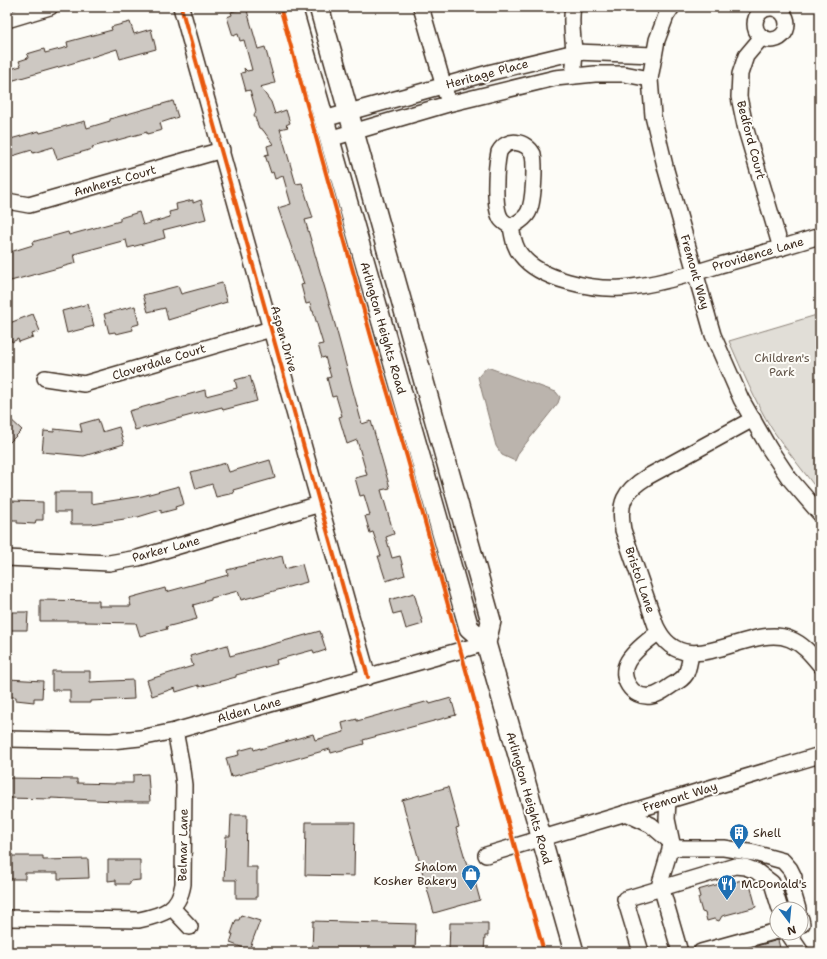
<svg xmlns="http://www.w3.org/2000/svg" width="827" height="959" viewBox="0 0 827 959" font-family="'Shantell Sans',sans-serif">
  <style>
    .green { fill: #e1ded7; stroke: #8e847a }
    .water { fill: #bbb4ad; stroke: #887d74 }
    .building { fill: #cdc8c2; stroke: #3b2a1e }
    .lines { fill: none; stroke-linecap: round; stroke-linejoin: round }
    .minor-casing { stroke: #3b2a1e; stroke-width: 18 }
    .major-casing { stroke: #3b2a1e; stroke-width: 22 }
    .minor { stroke: #fdfcf7; stroke-width: 15 }
    .major { stroke: #fdfcf7; stroke-width: 19 }
    .cycleway-casing { stroke: #fdfcf7; stroke-width: 6 }
    .cycleway { stroke: #e8590c; stroke-width: 4 }
    .labels { text-anchor: middle; dominant-baseline: central; stroke-width: 4; stroke-linejoin: round; paint-order: stroke }
    .street-label { font-size: 12px; fill: #3b2a1e; stroke: #fdfcf7 }
    .park-label { font-size: 12px; fill: #64574c; stroke: #fdfcf7 }
    .poi-label { font-size: 12px; fill: #3b2a1e; stroke: #fdfcf7; text-anchor: start }
  </style>
  <rect width="100%" height="100%" fill="#fdfcf7"/>
  <filter id="ink" filterUnits="userSpaceOnUse"><feTurbulence type="fractalNoise" baseFrequency=".025" numOctaves="2"/><feDisplacementMap in="SourceGraphic" scale="8" xChannelSelector="R" yChannelSelector="G"/><feConvolveMatrix kernelMatrix="1 2 1 2 8 2 1 2 1" color-interpolation-filters="sRGB"/></filter>
  <g filter="url(#ink)">
    <!-- green -->
    <path class="green" d="M820,314V493C804,472 787,451 772,429C755,402 742,370 729,341Z"/>
    <!-- water -->
    <polygon class="water" points="487,367 556,392 560,397 558,403 519,452 515,461 502,455 496,446 478,377"/>
    <!-- building -->
    <g class="building">
      <polygon points="246,7 258,49 265,47 275,83 260,87 271,102 275,114 286,110 290,123 286,125 288,127 280,129 296,184 302,183 313,218 305,220 330,306 362,424 371,421 390,488 381,490 394,534 386,537 392,558 400,556 405,575 386,581 378,556 381,556 373,532 370,533 365,516 370,515 364,495 360,496 355,478 367,475 357,440 347,444 339,417 342,416 336,396 332,397 327,378 331,377 325,357 322,358 318,345 323,344 313,311 312,311 310,303 306,304 301,285 304,284 278,208 291,204 283,176 275,179 273,172 271,173 265,155 269,154 267,146 273,144 263,130 259,128 254,115 256,111 250,90 246,91 241,73 245,72 244,68 247,71 252,70 244,40 240,41 238,34 233,36 227,17 232,15 231,12"/>
      <polygon points="130,22 134,34 151,29 156,49 120,59 117,49 73,63 7,82 7,70 21,66 19,61 28,58 27,54 44,49 45,53 68,47 67,42 112,30 111,27"/>
      <polygon points="173,101 178,117 160,123 162,130 147,134 147,132 92,147 93,149 57,159 53,147 33,153 32,150 9,157 7,150 7,140 39,131 40,133 85,121 87,128 110,121 110,119"/>
      <polygon points="193,200 193,203 201,200 206,219 163,230 165,238 128,248 126,240 74,254 76,263 7,282 7,253 33,245 32,242 68,232 69,235 120,221 120,218 139,212 143,225 170,217 169,212 177,210 176,204"/>
      <polygon points="222,283 227,302 168,320 165,308 148,312 143,295 178,286 181,294"/>
      <polygon points="88,304 94,326 67,333 62,311"/>
      <polygon points="135,306 139,324 132,326 133,330 116,334 115,332 109,333 104,314"/>
      <polygon points="33,314 40,331 32,334 33,337 19,342 18,339 12,342 7,330 7,324"/>
      <polygon points="250,376 257,401 223,410 222,407 135,430 129,411 205,390 206,396 237,388 235,380"/>
      <polygon points="7,416 22,430 7,445"/>
      <polygon points="98,419 102,432 119,427 124,444 84,456 42,452 44,431 54,432 54,429 82,432 80,424"/>
      <polygon points="270,460 275,478 233,490 234,493 216,497 212,484 196,489 191,472 226,463 229,472"/>
      <polygon points="179,486 184,504 175,507 176,509 161,513 161,510 138,517 91,524 71,524 71,512 55,512 55,492 91,492 91,504 142,496"/>
      <polygon points="10,501 43,502 43,520 36,520 35,524 17,523 17,520 9,520"/>
      <polygon points="282,556 285,569 302,564 307,582 241,600 238,591 211,598 211,600 193,605 197,619 166,627 167,629 140,636 136,623 85,622 85,621 40,621 40,600 99,601 99,606 131,606 129,598 165,588 166,592 228,575 227,570"/>
      <polygon points="414,593 423,624 406,629 401,612 393,614 389,600"/>
      <polygon points="7,612 28,612 27,630 7,630"/>
      <polygon points="320,631 326,650 314,654 313,650 276,660 277,664 236,675 236,677 199,687 199,685 176,692 175,688 152,696 147,680 193,666 190,656 227,645 230,656"/>
      <polygon points="52,671 90,671 90,682 133,680 134,699 90,701 90,703 70,703 70,690 52,690"/>
      <polygon points="8,679 43,681 42,698 34,698 34,702 16,700 16,697 7,697"/>
      <polygon points="451,698 456,715 363,740 364,744 331,753 330,749 231,777 226,758 239,755 238,751 253,747 254,750 260,748 260,749 313,734 315,740 344,732 342,723 357,719 357,721 429,701 430,704"/>
      <polygon points="148,774 150,802 116,802 116,801 51,798 51,799 7,798 7,778 77,779 77,783 115,784 115,783 133,783 133,775"/>
      <polygon points="448,787 459,827 456,828 467,865 470,864 480,900 434,913 402,800"/>
      <polygon points="231,815 247,815 246,867 257,867 257,898 236,898 236,880 224,880 226,836 230,836"/>
      <polygon points="306,822 355,822 354,876 305,875"/>
      <polygon points="9,856 43,856 43,860 88,859 89,878 58,879 58,873 25,873 25,879 9,879"/>
      <polygon points="108,860 140,860 140,880 130,881 130,884 116,884 116,880 108,881"/>
      <polygon points="745,879 749,881 756,907 722,916 719,921 714,919 707,921 705,913 702,912 698,898 700,897 698,890 723,883 724,885"/>
      <polygon points="241,915 260,921 249,950 230,943 233,934 231,934 236,920 239,920"/>
      <polygon points="313,921 416,924 415,952 312,952"/>
      <polygon points="450,923 488,923 488,936 485,936 484,952 449,952"/>
      <polygon points="778,940 781,952 746,952 746,949"/>
    </g>
    <g class="lines">
      <defs>
        <g id="minor">
          <polyline points="181,7 368,677"/>
          <polyline points="421,7 446,94"/>
          <path d="M573,7C570,22 573,36 574,51C575,59 574,68 573,76"/>
          <polyline points="672,7 666,16 657,40 650,79 653,116 666,170 713,335 741,399 769,448 789,478 820,514"/>
          <circle cx="771" cy="24" r="16"/>
          <polyline points="7,20 50,7"/>
          <polyline points="762,37 746,56 740,74 739,97 746,130 781,248"/>
          <polyline points="324,119 492,72 575,52 654,55"/>
          <polyline points="329,139 448,104 555,78 595,74 624,74 650,79"/>
          <polyline points="7,201 29,205 222,150"/>
          <path d="M511,227C517,223 524,220 528,213C534,203 535,166 533,154C526,141 507,137 499,152C496,166 493,207 501,219C503,222 507,224 511,227C513,237 514,247 521,255C540,280 593,290 622,288C656,285 688,275 720,265C754,256 787,246 820,236"/>
          <polyline points="45,378 84,384 271,329"/>
          <path d="M753,419L647,477C624,491 618,503 623,530L656,626C684,687 748,622 790,639C803,644 811,654 820,665"/>
          <polyline points="7,558 109,563 138,558 320,504"/>
          <path d="M659,632C648,640 635,650 628,661C618,677 632,699 651,696C659,695 666,689 672,685C678,682 683,679 686,674C689,667 690,660 691,653"/>
          <polyline points="7,739 111,741 140,738 175,731 486,643"/>
          <polyline points="668,800 667,819 672,843 660,883 680,952"/>
          <polyline points="625,813 651,825 672,843"/>
          <polyline points="670,848 724,848 754,853 783,861 790,869 794,877 793,892 798,909"/>
          <polyline points="486,855 820,755"/>
          <polyline points="172,908 190,927"/>
          <path d="M7,918L139,920C163,915 179,910 183,884L184,785L181,762L175,731"/>
          <polyline points="801,919 802,924 801,924"/>
          <polyline points="788,933 801,952"/>
          <polyline points="641,952 625,899 735,866 745,867 756,871 772,883 780,909"/>
          <polyline points="701,952 777,931"/>
        </g>
        <g id="major">
          <polyline points="292,7 469,628 486,643"/>
          <polyline points="319,7 491,621 486,643 574,952"/>
        </g>
      </defs>
      <!-- minor casing -->
      <use href="#minor" class="minor-casing"/>
      <!-- major casing -->
      <use href="#major" class="major-casing"/>
      <!-- minor -->
      <use href="#minor" class="minor"/>
      <!-- major -->
      <use href="#major" class="major"/>
      <defs>
        <g id="cycleway">
          <polyline points="181,7 368,677"/>
          <polyline points="280,7 372,340 407,457 544,952"/>
        </g>
      </defs>
      <!-- cycleway casing -->
      <use href="#cycleway" class="cycleway-casing"/>
      <!-- cycleway -->
      <use href="#cycleway" class="cycleway"/>
    </g>
  </g>
  <!-- icons -->
  <defs>
    <symbol id="building-pin" viewBox="-11 -11 22 30"><path d="M0 17L-7.5 6A9.5 9.5 0 1 1 7.5 6Z" fill="#1f6fb2" stroke="#fdfcf7"/><path d="M-4-6H4V6H1V3H-1V6H-4ZM-2.5-4.3h1.7v1.8h-1.7ZM.8-4.3h1.7v1.8H.8ZM-2.5-1h1.7V.8h-1.7ZM.8-1h1.7V.8H.8Z" fill="#fff"/></symbol>
    <symbol id="shop-pin" viewBox="-11 -11 22 30"><path d="M0 17L-7.5 6A9.5 9.5 0 1 1 7.5 6Z" fill="#1f6fb2" stroke="#fdfcf7"/><path d="M-5-2.5h2.3a2.7 3.5 0 0 1 5.4 0H5L5.5 6h-11ZM-1.5-2.5h3a1.5 2.3 0 0 0-3 0Z" fill="#fff"/></symbol>
    <symbol id="restaurant-pin" viewBox="-11 -11 22 30"><path d="M0 17L-7.5 6A9.5 9.5 0 1 1 7.5 6Z" fill="#1f6fb2" stroke="#fdfcf7"/><path d="M-5-6h1v4h1v-4h1v4h1v-4h1v5L-1.5 .5V6h-2V.5L-5-1ZM5-6V6H3V1.5H1.5Q1.5-4 5-6Z" fill="#fff"/></symbol>
  </defs>
  <g fill-rule="evenodd">
    <use href="#building-pin" x="728" y="822" width="22" height="30"/>
    <use href="#shop-pin" x="460" y="863" width="22" height="30"/>
    <use href="#restaurant-pin" x="716" y="873" width="22" height="30"/>
  </g>
  <g class="labels">
    <!-- street labels -->
    <g class="street-label">
      <text transform="translate(487 74) rotate(-15)">Heritage Place</text>
      <text transform="translate(751 140) rotate(75)">Bedford Court</text>
      <text transform="translate(115 181) rotate(-16)">Amherst Court</text>
      <text transform="translate(758 254) rotate(-16)">Providence Lane</text>
      <text transform="translate(695 272) rotate(74)">Fremont Way</text>
      <text transform="translate(383 328) rotate(74)">Arlington Heights Road</text>
      <text transform="translate(284 339) rotate(74)">Aspen Drive</text>
      <text transform="translate(159 362) rotate(-17)">Cloverdale Court</text>
      <text transform="translate(166 549) rotate(-15)">Parker Lane</text>
      <text transform="translate(640 580) rotate(71)">Bristol Lane</text>
      <text transform="translate(249 710) rotate(-16)">Alden Lane</text>
      <text transform="translate(680 797) rotate(-17)">Fremont Way</text>
      <text transform="translate(529 798) rotate(74)">Arlington Heights Road</text>
      <text transform="translate(183 845) rotate(-89)">Belmar Lane</text>
    </g>
    <!-- park labels -->
    <g class="park-label">
      <text x="782" y="358">Children's<tspan x="782" dy="14">Park</tspan></text>
    </g>
    <!-- poi labels -->
    <g class="poi-label">
      <text x="753" y="833">Shell</text>
      <text x="457" y="867" text-anchor="end">Shalom<tspan x="457" dy="14">Kosher Bakery</tspan></text>
      <text x="741" y="884">McDonald's</text>
    </g>
  </g>
  <!-- margin -->
  <rect width="827" height="959" fill="none" stroke="#fdfcf7" stroke-width="24"/>
  <rect x="12" y="12" width="803" height="935" fill="none" stroke="#3b2a1e" stroke-width="1.5" filter="url(#ink)"/>
  <!-- north arrow -->
  <g transform="translate(789 921) rotate(164)"><circle r="19" fill="#fdfcf7" stroke="#afa8a0"/>
  <path d="M0-3L7 15L0 10L-7 15Z" fill="#1f6fb2"/>
  <text y="-6" font-size="11" font-weight="bold" text-anchor="middle" fill="#3b2a1e">N</text>
  </g>
</svg>
